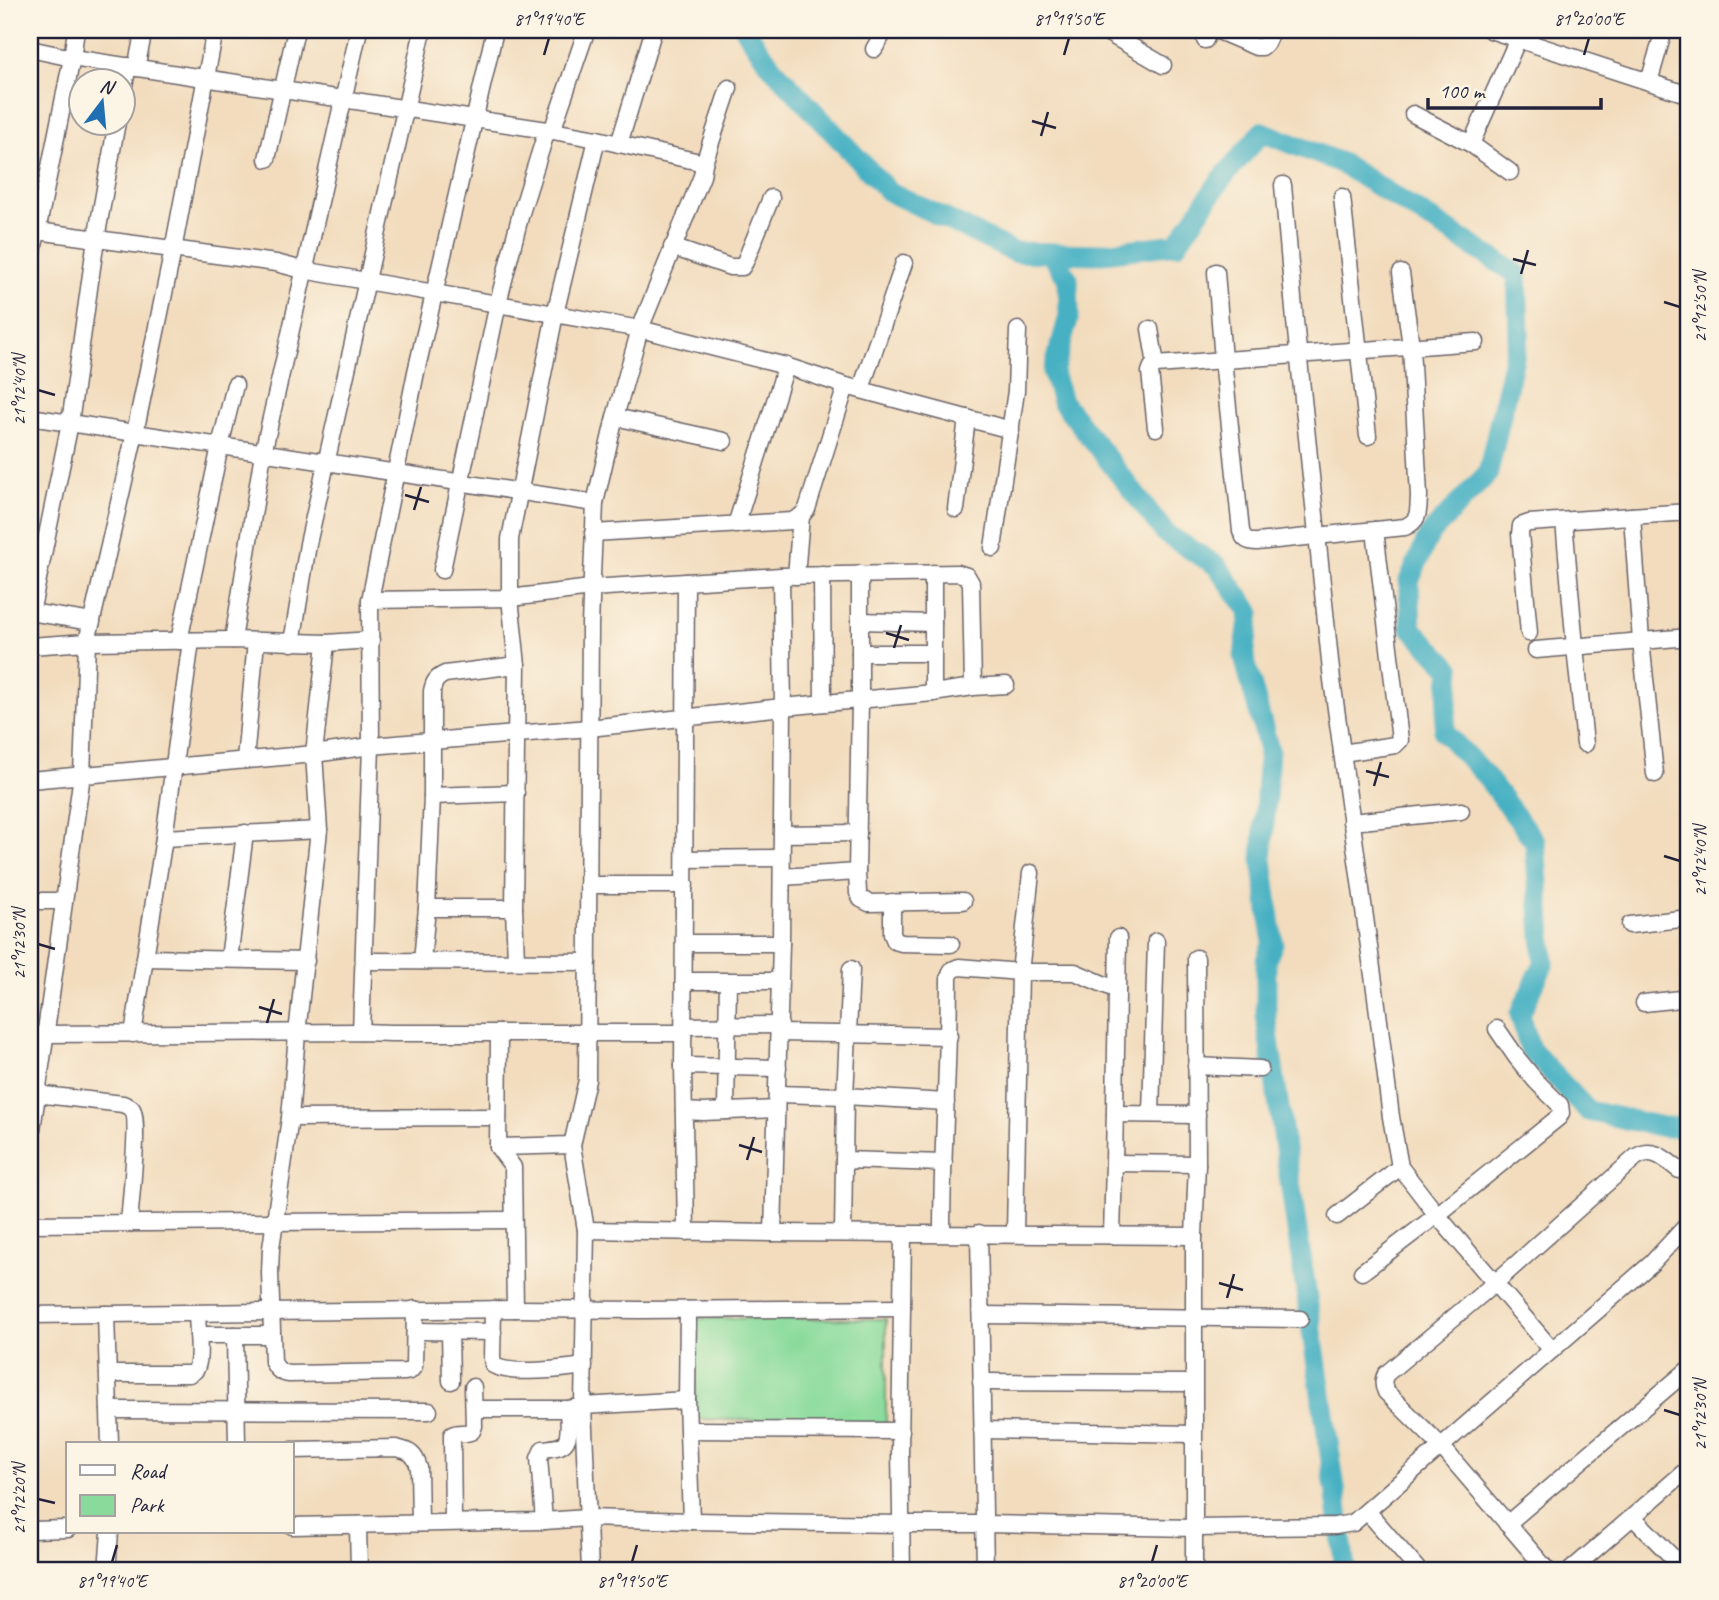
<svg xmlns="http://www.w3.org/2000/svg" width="1719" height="1600" viewBox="0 0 1719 1600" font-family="Caveat,sans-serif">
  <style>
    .green { fill: #8adb9b; stroke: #567e6b; stroke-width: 2 }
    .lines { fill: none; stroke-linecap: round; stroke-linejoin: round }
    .river { stroke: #46b1c3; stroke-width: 21 }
    .minor-casing { stroke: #6b6368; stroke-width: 19 }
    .minor { stroke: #fff; stroke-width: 16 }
    .ticks { fill: none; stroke: #22223b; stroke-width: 2.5 }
    .neatline { fill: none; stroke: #22223b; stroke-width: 2.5 }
    .ticks-label { font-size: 18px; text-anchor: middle; fill: #22223b }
  </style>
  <rect width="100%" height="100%" fill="#fcf5e5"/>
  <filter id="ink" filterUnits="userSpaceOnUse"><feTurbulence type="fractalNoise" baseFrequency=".0143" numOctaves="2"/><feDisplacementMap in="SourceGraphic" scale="14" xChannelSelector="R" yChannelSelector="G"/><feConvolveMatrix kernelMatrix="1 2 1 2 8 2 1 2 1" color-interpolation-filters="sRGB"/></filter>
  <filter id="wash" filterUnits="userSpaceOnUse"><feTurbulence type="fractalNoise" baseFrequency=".00686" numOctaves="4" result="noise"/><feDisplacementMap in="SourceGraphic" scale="28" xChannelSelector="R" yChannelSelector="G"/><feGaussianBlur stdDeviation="1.57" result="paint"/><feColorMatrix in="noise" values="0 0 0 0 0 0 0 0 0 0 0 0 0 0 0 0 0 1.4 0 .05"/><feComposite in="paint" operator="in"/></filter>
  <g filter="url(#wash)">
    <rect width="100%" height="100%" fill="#f2dcbd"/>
    <!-- green -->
    <polygon class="green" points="697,1318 886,1319 886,1424 695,1419"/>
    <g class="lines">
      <!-- river -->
      <g class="river">
        <polyline points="745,30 772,67 888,191 1014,252 1095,254 1177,244 1220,181 1262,132 1341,163 1517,274 1519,335 1488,473 1429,535 1409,581 1411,628 1451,669 1444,732 1485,775 1535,842 1544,963 1520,1014 1530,1049 1588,1111 1663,1127 1689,1127"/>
        <polyline points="1050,253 1068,279 1069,316 1053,373 1062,401 1166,534 1217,566 1250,612 1244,657 1269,750 1262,859 1273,943 1266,960 1266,1019 1336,1495 1345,1570"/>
      </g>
    </g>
  </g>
  <g filter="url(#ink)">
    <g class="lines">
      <defs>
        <g id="minor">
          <polyline points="1103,30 1163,65"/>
          <polyline points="1216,30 1256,47 1262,47 1266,43 1272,30"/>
          <polyline points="1490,30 1689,95"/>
          <polyline points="1205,40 1209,30"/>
          <polyline points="30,49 72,58 547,130 597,139 704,163"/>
          <polyline points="874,49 885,30"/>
          <polyline points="136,68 144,30"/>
          <polyline points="1649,82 1664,30"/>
          <polyline points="122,95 128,66"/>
          <polyline points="1413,114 1471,144 1510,172"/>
          <polyline points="552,131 585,35"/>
          <polyline points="619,144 653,32"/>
          <polyline points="1471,144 1518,39"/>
          <polyline points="267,159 296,30"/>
          <polyline points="1283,185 1295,321 1332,680 1376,997 1391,1117 1400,1167 1437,1215 1552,1350"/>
          <polyline points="1342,197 1368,436"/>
          <polyline points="30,230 276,263 303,270 640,329 786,366 846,386 1011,430"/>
          <polyline points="672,247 730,267 742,267 745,262 771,198"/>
          <polyline points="30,266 72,58 76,30"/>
          <path d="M1216,272L1223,360L1241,531C1244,540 1248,542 1257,542L1405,527C1420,520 1418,512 1419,496L1411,346L1401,273"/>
          <polyline points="1150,329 1156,365 1476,342"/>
          <polyline points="1156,365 1152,367 1150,372 1156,428"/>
          <polyline points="861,389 904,263"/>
          <polyline points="30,417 595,503 615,417 640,329 702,176 704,163 729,88"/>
          <polyline points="615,417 724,441"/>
          <polyline points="956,509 967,418"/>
          <polyline points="1632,516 1641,641 1655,774"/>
          <polyline points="1564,521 1575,647 1585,744"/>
          <polyline points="736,525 786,366"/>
          <polyline points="593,533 792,521 801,516 807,509 846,386"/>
          <polyline points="993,548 1016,391 1018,330"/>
          <polyline points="442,570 498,303 521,213 547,130"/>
          <polyline points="933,573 933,693"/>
          <polyline points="860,574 860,700 857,872 858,893 861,899 869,903 963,901"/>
          <polyline points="822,575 823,703"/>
          <polyline points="796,576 801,516"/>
          <polyline points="370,600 510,598 591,588 781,576 958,573 967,576 971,583 973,687"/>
          <polyline points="30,612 92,622"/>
          <polyline points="31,613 70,423 96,239 117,122"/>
          <polyline points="860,621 933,623"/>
          <polyline points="1529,633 1520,534 1521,526 1529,523 1689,512"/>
          <polyline points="233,640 263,453 359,30"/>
          <polyline points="179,641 220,446 235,385"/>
          <polyline points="292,643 308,544 423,30"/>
          <path d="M326,643L314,754L319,830L297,1034L290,1118L271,1248L270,1272L273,1362C277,1370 281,1373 289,1374L405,1372L410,1371L414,1366L415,1309"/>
          <polyline points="30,646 87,642 233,640 326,643 371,640"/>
          <polyline points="1536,650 1689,637"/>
          <polyline points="860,653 933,653"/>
          <polyline points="1342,753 1395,745 1400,740 1375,530"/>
          <polyline points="245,760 256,641"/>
          <polyline points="30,780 314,754 371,746 589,728 783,707 933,693 973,687 1006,685"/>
          <polyline points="432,796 516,793"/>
          <polyline points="1351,822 1461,811"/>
          <polyline points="782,834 858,833"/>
          <polyline points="164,838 319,830"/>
          <polyline points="685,859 781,858"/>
          <polyline points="782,877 857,872"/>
          <polyline points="588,885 685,885"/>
          <polyline points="30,901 63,901"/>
          <polyline points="892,902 892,934 895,941 902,943 951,944"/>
          <polyline points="427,908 514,908"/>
          <polyline points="1630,925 1689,918"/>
          <polyline points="684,943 781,943"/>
          <polyline points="146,958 306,961"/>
          <polyline points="229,959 245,833"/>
          <polyline points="364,961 588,962"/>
          <path d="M422,961L427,908L432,796V691C434,682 436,678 445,674L517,665"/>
          <polyline points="516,961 514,908 517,665 510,598 510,539 555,314 597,139"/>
          <polyline points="685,981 780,981"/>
          <polyline points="1644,1003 1689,998"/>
          <polyline points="684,1026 780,1025"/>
          <polyline points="361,1032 371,746 370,600 416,372 495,30"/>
          <polyline points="499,1033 498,1147 572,1145"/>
          <polyline points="779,1033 949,1036"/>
          <polyline points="44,1034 361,1032 392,1033 684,1033"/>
          <polyline points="133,1034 164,838 191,641"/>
          <polyline points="683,1066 778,1068"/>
          <polyline points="1196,1066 1260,1069"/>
          <path d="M36,1094L123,1104C126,1106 130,1106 132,1109C140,1118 130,1207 129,1224"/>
          <polyline points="777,1094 845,1096 946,1102"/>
          <polyline points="684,1111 703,1112 776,1109"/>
          <polyline points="726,1111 728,981"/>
          <polyline points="1115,1114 1197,1115"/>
          <polyline points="1151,1114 1156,941"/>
          <polyline points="290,1118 498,1117"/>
          <polyline points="30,1144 82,775 87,642 135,433 173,250 215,30"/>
          <polyline points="498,1147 513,1167 515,1309"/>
          <polyline points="844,1160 944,1163"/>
          <polyline points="1114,1163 1197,1164"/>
          <polyline points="1337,1216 1400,1167"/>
          <polyline points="30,1224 513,1220"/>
          <polyline points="586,1230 773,1233 781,943 783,707 781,576"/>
          <polyline points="686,1232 683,1066 686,582"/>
          <polyline points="773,1233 1194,1236 1194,1570"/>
          <polyline points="843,1233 845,1096 851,969"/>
          <path d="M942,1233C942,1148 949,1062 949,977L952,970L959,967L1020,972H1075L1117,990"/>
          <polyline points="979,1233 985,1570"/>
          <polyline points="1015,1234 1020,972 1031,873"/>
          <polyline points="1112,1235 1114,1163 1118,938"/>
          <polyline points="1194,1236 1197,1164 1196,958"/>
          <polyline points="1362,1272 1437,1215 1559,1117 1561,1113 1560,1105 1535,1080 1517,1058 1497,1029"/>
          <path d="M493,1309L492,1358L493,1365C511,1376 563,1369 584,1366"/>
          <polyline points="106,1314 110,1444"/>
          <polyline points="30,1315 515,1309 641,1310 902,1308"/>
          <polyline points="981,1315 1300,1319"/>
          <polyline points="415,1331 493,1332"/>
          <polyline points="450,1331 451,1381"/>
          <polyline points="198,1335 272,1335"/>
          <polyline points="235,1335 237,1444"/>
          <path d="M108,1374H189C193,1372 196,1371 197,1366C201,1356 197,1325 197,1313"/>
          <polyline points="981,1382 1193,1383"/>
          <polyline points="687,1400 688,1310"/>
          <polyline points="474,1409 568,1409 583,1406 687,1400 691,1521"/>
          <polyline points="109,1410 429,1411"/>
          <polyline points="689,1430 901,1431"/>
          <polyline points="982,1430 1193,1434"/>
          <path d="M292,1450L396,1448C410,1451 415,1454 419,1468L420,1523"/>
          <polyline points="1367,1511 1418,1570"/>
          <polyline points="1633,1517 1685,1570"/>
          <path d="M544,1521L539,1458L543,1449C549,1448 557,1448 562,1445C572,1439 568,1419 568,1409"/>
          <path d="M453,1522L452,1439V1435C458,1431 466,1435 472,1431L474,1426L473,1387"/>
          <polyline points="1507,1524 1689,1369"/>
          <polyline points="358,1525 359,1570"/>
          <polyline points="292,1526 544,1521 587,1518 691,1521 901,1524 984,1524 1195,1528 1335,1526 1353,1523 1652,1263 1689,1223"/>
          <polyline points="30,1530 68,1529"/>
          <polyline points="107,1570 110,1532"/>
          <polyline points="590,1570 583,1406 586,1230 572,1145 587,1080 590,625 595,503"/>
          <polyline points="902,1570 900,1452 903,1234"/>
          <path d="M1547,1570L1441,1446L1386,1392C1383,1386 1382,1381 1386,1374L1495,1283L1636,1157C1653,1146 1666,1160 1679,1170"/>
          <polyline points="1571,1570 1689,1468"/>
        </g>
      </defs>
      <!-- minor casing -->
      <use href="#minor" class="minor-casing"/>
      <!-- minor -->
      <use href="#minor" class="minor"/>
    </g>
  </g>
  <!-- ticks -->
  <path class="ticks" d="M544,55L549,38M1064,55L1069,38M1584,55L1589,38M1032,121L1056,128M1041,136L1048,112M1513,259L1536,265M1521,274L1528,250M1664,302L1680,307M38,390L55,395M405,495L429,502M414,510L421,487M886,633L909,640M894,648L901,625M1366,771L1389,777M1374,786L1381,762M1664,856L1680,861M38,944L55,949M259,1007L282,1014M267,1023L274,999M739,1145L762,1152M747,1160L754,1137M1219,1283L1243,1290M1227,1298L1234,1274M1664,1410L1680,1415M38,1499L55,1503M112,1562L117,1545M632,1562L637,1545M1152,1562L1157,1545"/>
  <!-- margin -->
  <rect width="1719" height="1600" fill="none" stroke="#fcf5e5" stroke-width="77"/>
  <!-- legend -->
  <rect x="66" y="1442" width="228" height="91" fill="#fcf5e5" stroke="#a5a1a1" stroke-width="2"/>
  <rect x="80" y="1465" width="35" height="10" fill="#ffffff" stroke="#a5a1a1" stroke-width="2"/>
  <text x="130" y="1478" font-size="21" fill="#22223b">Road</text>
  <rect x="80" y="1495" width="35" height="21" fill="#8adb9b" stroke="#a5a1a1" stroke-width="2"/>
  <text x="130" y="1512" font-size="21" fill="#22223b">Park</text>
  <!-- north arrow -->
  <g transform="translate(102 102) rotate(16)"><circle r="33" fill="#fcf5e5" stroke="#a5a1a1" stroke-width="2"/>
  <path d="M0-5L12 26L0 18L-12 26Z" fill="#1f6fb2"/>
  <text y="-10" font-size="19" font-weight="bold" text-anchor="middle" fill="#22223b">N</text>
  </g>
  <!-- scale -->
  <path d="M1428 98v10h173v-10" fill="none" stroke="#22223b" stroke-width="3.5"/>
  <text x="1439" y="98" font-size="21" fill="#22223b" stroke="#fcf5e5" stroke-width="5" paint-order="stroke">100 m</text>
  <rect x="38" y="38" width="1642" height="1524" class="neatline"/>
  <g class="ticks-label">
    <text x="549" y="25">81°19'40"E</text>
    <text x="1069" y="25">81°19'50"E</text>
    <text x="1589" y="25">81°20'00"E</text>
    <text transform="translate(1700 307) rotate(-90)" y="6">21°12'50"N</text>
    <text transform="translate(19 390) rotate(-90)" y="6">21°12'40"N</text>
    <text transform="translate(1700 861) rotate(-90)" y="6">21°12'40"N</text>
    <text transform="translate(19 944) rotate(-90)" y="6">21°12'30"N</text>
    <text transform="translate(1700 1415) rotate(-90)" y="6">21°12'30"N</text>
    <text transform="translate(19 1499) rotate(-90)" y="6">21°12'20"N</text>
    <text x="112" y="1587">81°19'40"E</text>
    <text x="632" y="1587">81°19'50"E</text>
    <text x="1152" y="1587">81°20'00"E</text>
  </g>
</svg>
